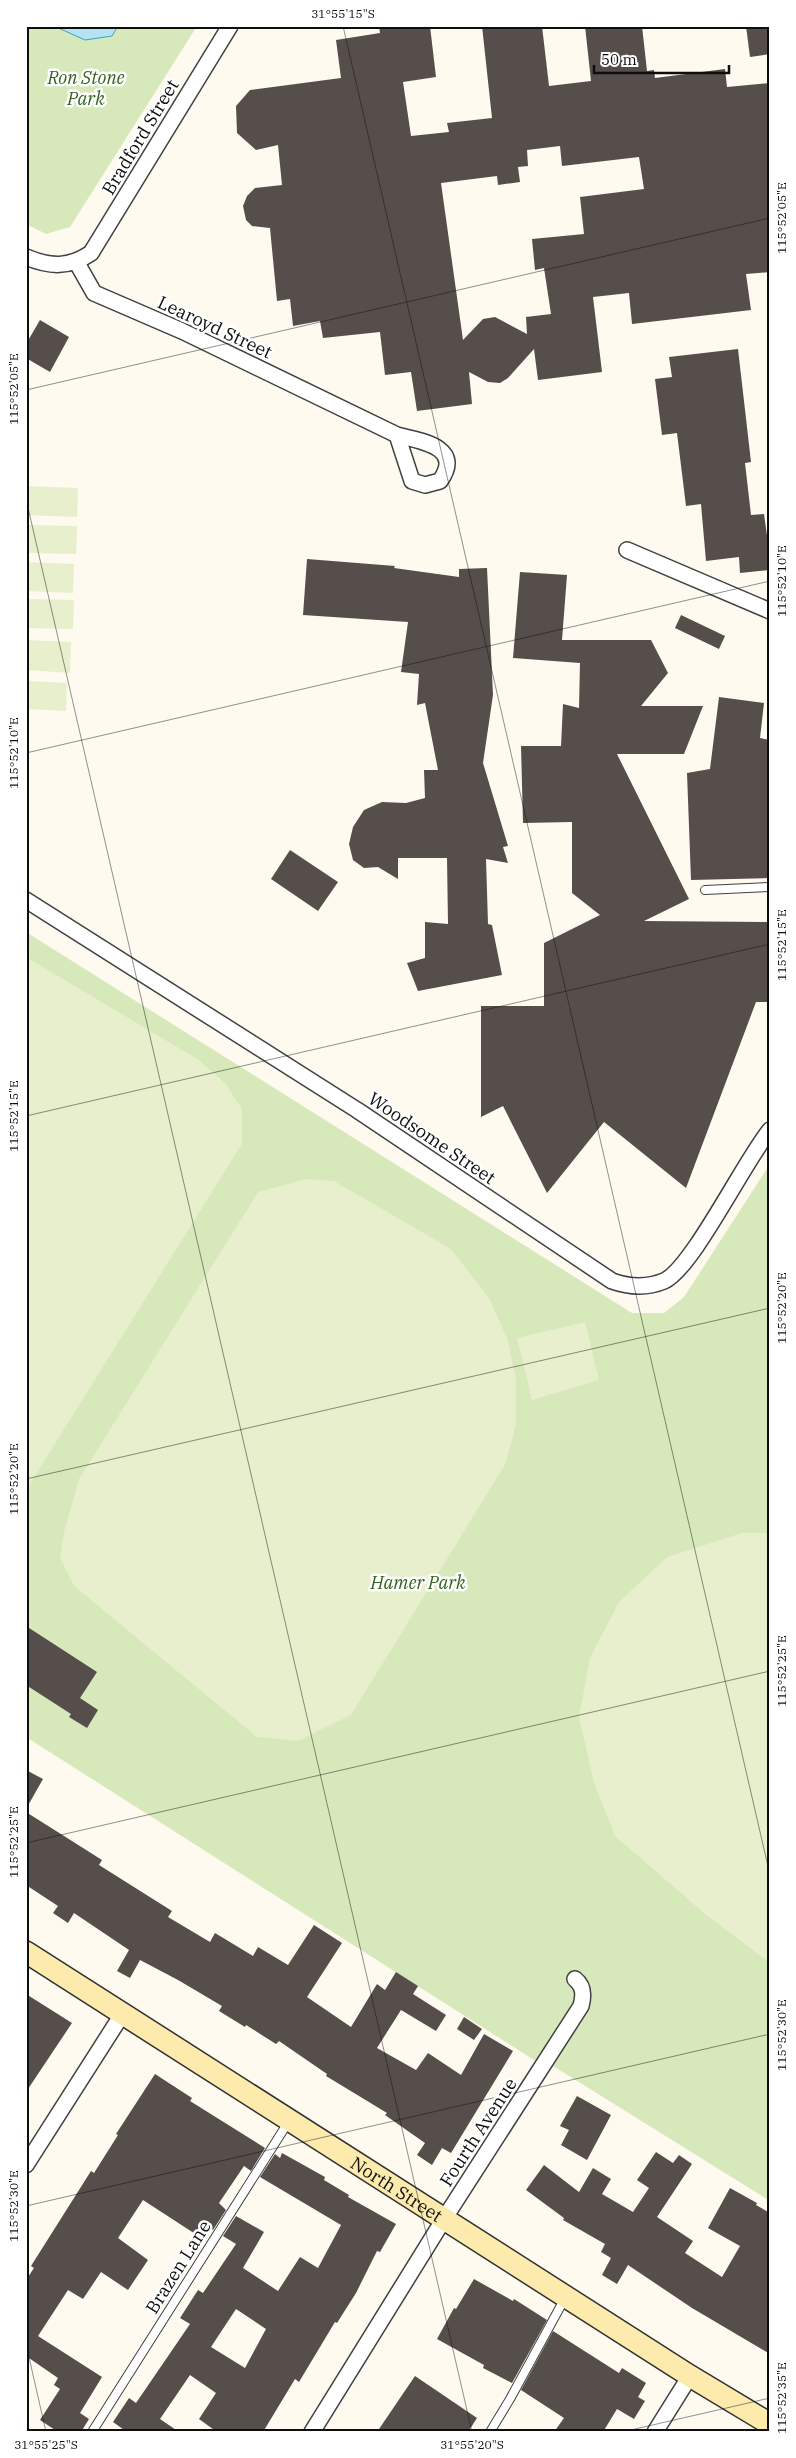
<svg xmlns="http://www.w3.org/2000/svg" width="796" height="2458" viewBox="0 0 796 2458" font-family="'IBM Plex Serif',serif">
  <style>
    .green { fill: #d7e8ba }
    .pitch { fill: #e7efcc }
    .water { fill: #b6e3f4; stroke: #40a0c8 }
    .building { fill: #564e4b; fill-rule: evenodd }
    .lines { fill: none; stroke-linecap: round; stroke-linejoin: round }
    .service-casing { stroke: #414141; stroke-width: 10 }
    .minor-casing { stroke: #414141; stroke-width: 18 }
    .secondary-casing { stroke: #303030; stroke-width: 24 }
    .service { stroke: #fff; stroke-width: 8 }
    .minor { stroke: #fff; stroke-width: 15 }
    .secondary { stroke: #fcebad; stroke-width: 21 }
    .ticks { fill: none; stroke: #0e0e0e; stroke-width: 1; stroke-opacity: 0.45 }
    .labels { text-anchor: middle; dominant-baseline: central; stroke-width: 5; stroke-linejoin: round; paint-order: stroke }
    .park-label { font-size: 18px; font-style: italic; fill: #356420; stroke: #fff }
    .street-label { font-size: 18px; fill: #0e0e0e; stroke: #fff }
    .neatline { fill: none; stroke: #0e0e0e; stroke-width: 2 }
    .ticks-label { font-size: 12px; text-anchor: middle; fill: #0e0e0e }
  </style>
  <rect width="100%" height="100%" fill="#fefaf0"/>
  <!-- green -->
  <g class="green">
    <polygon points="26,26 197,26 70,227 46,234 26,224"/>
    <polygon points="26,932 632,1313 664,1313 684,1297 770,1164 770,2201 545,2061 542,2065 26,1737"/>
  </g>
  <!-- pitch -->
  <g class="pitch">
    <polygon points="26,486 78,488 77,517 26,515"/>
    <polygon points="26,525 77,526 76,554 26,553"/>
    <polygon points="26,562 74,564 73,593 26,591"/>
    <polygon points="26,599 74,600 73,629 26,628"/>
    <polygon points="26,640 71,642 70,673 26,670"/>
    <polygon points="26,681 67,683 66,711 26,709"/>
    <polygon points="26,957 199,1060 225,1083 242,1109 242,1144 26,1490"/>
    <polygon points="306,1179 334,1181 451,1249 489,1298 507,1338 516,1378 516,1424 506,1463 351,1715 298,1741 257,1737 74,1586 60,1558 64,1532 79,1479 258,1192"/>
    <polygon points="585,1322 599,1380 532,1400 517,1338"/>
    <polygon points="742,1533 770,1533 770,1963 705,1914 615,1836 594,1783 579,1717 590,1658 619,1602 667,1557"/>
  </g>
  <!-- water -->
  <polygon class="water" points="54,26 118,26 112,36 85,40"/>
  <!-- building -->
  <g class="building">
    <path d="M379,26H430L436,77L403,82L411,136L449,132L447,123L492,118L482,26H542L549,86L591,81L585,26H642L647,71L654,70L655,78L725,69L727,87L770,83V272L746,274L751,310L632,324L629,293L593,297L602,372L538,380L534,349L508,378L500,383L488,382L469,372L472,404L417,411L411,372L385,375L380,332L323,338L320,321L293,326L290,299L277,301L270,228L252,226L246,220L243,206L247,196L255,188L282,185L278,145L256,150L237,133L236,106L250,90L341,78L336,40L380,33ZM560,146L562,166L639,157L644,189L580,197L584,234L532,239L535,270L544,268L551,314L526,317L527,334L495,317L483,319L463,340L441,183L497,176L498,185L520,182L518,167L528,166L527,150Z"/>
    <polygon points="746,26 770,26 770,54 750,57"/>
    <polygon points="40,320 69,337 50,372 26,358 26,344"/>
    <polygon points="738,349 751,462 745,463 751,515 764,514 770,557 770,570 740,573 739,557 706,561 701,504 686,506 677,433 662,435 655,379 672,377 669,357"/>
    <polygon points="307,559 395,566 394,568 459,577 459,569 487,568 493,695 483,763 508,846 503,847 508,863 486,859 488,924 492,925 502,975 418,991 407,963 425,958 425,922 448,924 447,858 398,858 398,879 378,867 364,868 353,860 349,844 353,827 364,810 382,802 406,803 425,798 424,770 438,770 425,703 417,705 419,674 401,672 408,622 303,615"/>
    <polygon points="520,572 567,575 562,640 651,640 668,673 641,706 703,706 684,754 617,754 689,899 644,921 770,922 770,1002 756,1002 686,1188 604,1122 547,1193 503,1106 481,1117 481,1006 544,1006 544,943 600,915 572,893 572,822 523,823 521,746 561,746 563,704 579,708 580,663 513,658"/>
    <polygon points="681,615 725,636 719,649 675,628"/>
    <polygon points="719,697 764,703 760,738 770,740 770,878 691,880 687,773 710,769"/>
    <polygon points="290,850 338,882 318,911 271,879"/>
    <polygon points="26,1626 97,1672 80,1698 98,1710 87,1728 69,1717 71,1714 26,1685"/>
    <polygon points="26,1770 43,1779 26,1809"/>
    <polygon points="26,1812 102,1860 99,1865 172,1911 168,1917 210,1942 215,1933 253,1956 258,1947 288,1965 314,1925 342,1943 307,1997 351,2027 377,1984 385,1990 396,1972 418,1986 413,1994 446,2015 436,2031 401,2010 377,2048 416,2070 428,2053 461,2075 484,2034 513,2051 451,2153 442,2148 432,2165 417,2155 425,2143 385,2115 387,2113 326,2076 327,2074 279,2041 276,2044 246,2025 245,2027 219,2011 222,2006 178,1980 140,1960 130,1978 117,1971 129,1950 74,1913 68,1923 53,1913 58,1906 26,1885"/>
    <polygon points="26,1994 72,2023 26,2092"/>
    <polygon points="464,2017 482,2029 474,2040 457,2029"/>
    <polygon points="155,2074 192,2098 190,2101 265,2148 251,2171 244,2166 219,2203 226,2210 213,2230 210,2229 203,2239 143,2200 118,2238 148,2260 128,2290 101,2272 83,2299 68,2290 38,2336 102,2377 80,2413 89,2419 81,2432 58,2432 40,2420 60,2389 54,2385 58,2378 26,2356 26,2280 34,2268 31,2266 91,2171 94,2173 118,2135 116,2134"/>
    <polygon points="577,2096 611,2115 587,2160 561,2145 569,2130 560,2126"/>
    <polygon points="656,2152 673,2163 679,2155 692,2164 657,2217 693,2241 685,2253 722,2277 740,2246 708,2228 730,2188 757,2203 756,2205 770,2213 770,2354 692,2308 628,2265 617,2284 602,2275 611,2258 601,2252 605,2244 563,2220 564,2218 526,2190 544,2165 579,2192 593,2168 611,2179 602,2194 633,2212 649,2188 637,2180"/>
    <path d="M282,2153L325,2177L324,2180L349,2195L348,2197L396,2224L380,2252L377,2251L356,2293L337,2323L335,2322L299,2382L295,2379L263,2432H217L199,2419L216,2393L190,2375L160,2419L179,2432H127L113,2422L129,2398L136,2403L190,2324L180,2318L198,2290L203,2293L236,2244L223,2236L236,2216L264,2232L243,2268L278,2291L300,2257L318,2268L341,2225L260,2177L275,2154L280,2158ZM236,2309L266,2329L245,2368L211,2347Z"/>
    <polygon points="474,2279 513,2301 514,2299 547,2320 512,2383 483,2368 484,2365 437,2339 454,2308 456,2309"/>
    <polygon points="553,2331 619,2373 622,2368 646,2383 638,2397 645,2401 634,2419 617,2409 603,2432 554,2432 564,2418 521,2390"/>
    <polygon points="415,2376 477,2418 468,2432 377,2432"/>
  </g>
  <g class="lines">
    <defs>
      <g id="service">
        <polyline points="705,890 770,887"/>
        <polyline points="92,2432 289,2121"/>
        <polyline points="490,2432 510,2399 565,2298"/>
      </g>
      <g id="minor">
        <path d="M26,257C50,267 69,268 91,253L230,26"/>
        <path d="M77,263L94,293L182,331L397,435C421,441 464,447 440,481L425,485L412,481L397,435"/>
        <polyline points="627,550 770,611"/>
        <path d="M26,900L357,1110L612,1281C629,1287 647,1288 664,1281C692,1269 745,1160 770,1130"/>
        <polyline points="26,2165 123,2013"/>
        <path d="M312,2432L444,2219L581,2006C584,1995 584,1986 575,1979"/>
        <polyline points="655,2432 690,2376"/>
      </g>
      <g id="secondary">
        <path id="s1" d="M26,1952L690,2376L770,2424"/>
      </g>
    </defs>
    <!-- service casing -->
    <use href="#service" class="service-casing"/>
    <!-- minor casing -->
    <use href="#minor" class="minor-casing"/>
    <!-- secondary casing -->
    <use href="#secondary" class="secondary-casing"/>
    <!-- service -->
    <use href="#service" class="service"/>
    <!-- minor -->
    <use href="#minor" class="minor"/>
    <!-- secondary -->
    <use href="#secondary" class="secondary"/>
  </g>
  <!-- ticks -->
  <path class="ticks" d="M343,26L770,1875M769,26L770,30M26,390L770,218M26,499L472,2432M26,753L770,581M26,1116L770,944M26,1479L770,1308M26,1843L770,1671M26,2206L770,2034M26,2344L46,2432M622,2432L770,2398"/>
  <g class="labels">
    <!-- park labels -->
    <g class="park-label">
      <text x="86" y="77">Ron Stone<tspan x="86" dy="21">Park</tspan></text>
      <text x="418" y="1582">Hamer Park</text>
    </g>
    <!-- street labels -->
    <g class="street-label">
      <text transform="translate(140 137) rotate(-59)">Bradford Street</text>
      <text transform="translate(215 327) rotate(25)">Learoyd Street</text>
      <text transform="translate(432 1138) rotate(34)">Woodsome Street</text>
      <text transform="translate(478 2132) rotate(-57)">Fourth Avenue</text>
      <text stroke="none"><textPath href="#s1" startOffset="440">North Street</textPath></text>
      <text transform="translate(178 2267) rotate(-58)">Brazen Lane</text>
    </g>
  </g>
  <!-- border -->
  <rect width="796" height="2458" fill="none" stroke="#ffffff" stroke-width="55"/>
  <!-- scale -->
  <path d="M594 65v8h135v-8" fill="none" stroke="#0e0e0e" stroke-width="2.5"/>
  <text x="601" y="65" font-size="15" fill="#0e0e0e" stroke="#ffffff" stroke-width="4" paint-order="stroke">50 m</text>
  <rect x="28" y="28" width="740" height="2402" class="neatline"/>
  <g class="ticks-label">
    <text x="343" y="18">31°55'15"S</text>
    <text transform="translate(782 218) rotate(-90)" y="4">115°52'05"E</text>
    <text transform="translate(14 389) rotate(-90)" y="4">115°52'05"E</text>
    <text transform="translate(782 581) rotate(-90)" y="4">115°52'10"E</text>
    <text transform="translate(14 753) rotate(-90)" y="4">115°52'10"E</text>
    <text transform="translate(782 945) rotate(-90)" y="4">115°52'15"E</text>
    <text transform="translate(14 1116) rotate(-90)" y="4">115°52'15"E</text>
    <text transform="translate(782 1308) rotate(-90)" y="4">115°52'20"E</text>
    <text transform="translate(14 1479) rotate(-90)" y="4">115°52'20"E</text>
    <text transform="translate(782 1671) rotate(-90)" y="4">115°52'25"E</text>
    <text transform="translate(14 1842) rotate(-90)" y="4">115°52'25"E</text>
    <text transform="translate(782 2035) rotate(-90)" y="4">115°52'30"E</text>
    <text transform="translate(14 2206) rotate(-90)" y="4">115°52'30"E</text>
    <text transform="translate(782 2398) rotate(-90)" y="4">115°52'35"E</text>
    <text x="46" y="2449">31°55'25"S</text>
    <text x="472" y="2449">31°55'20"S</text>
  </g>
</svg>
